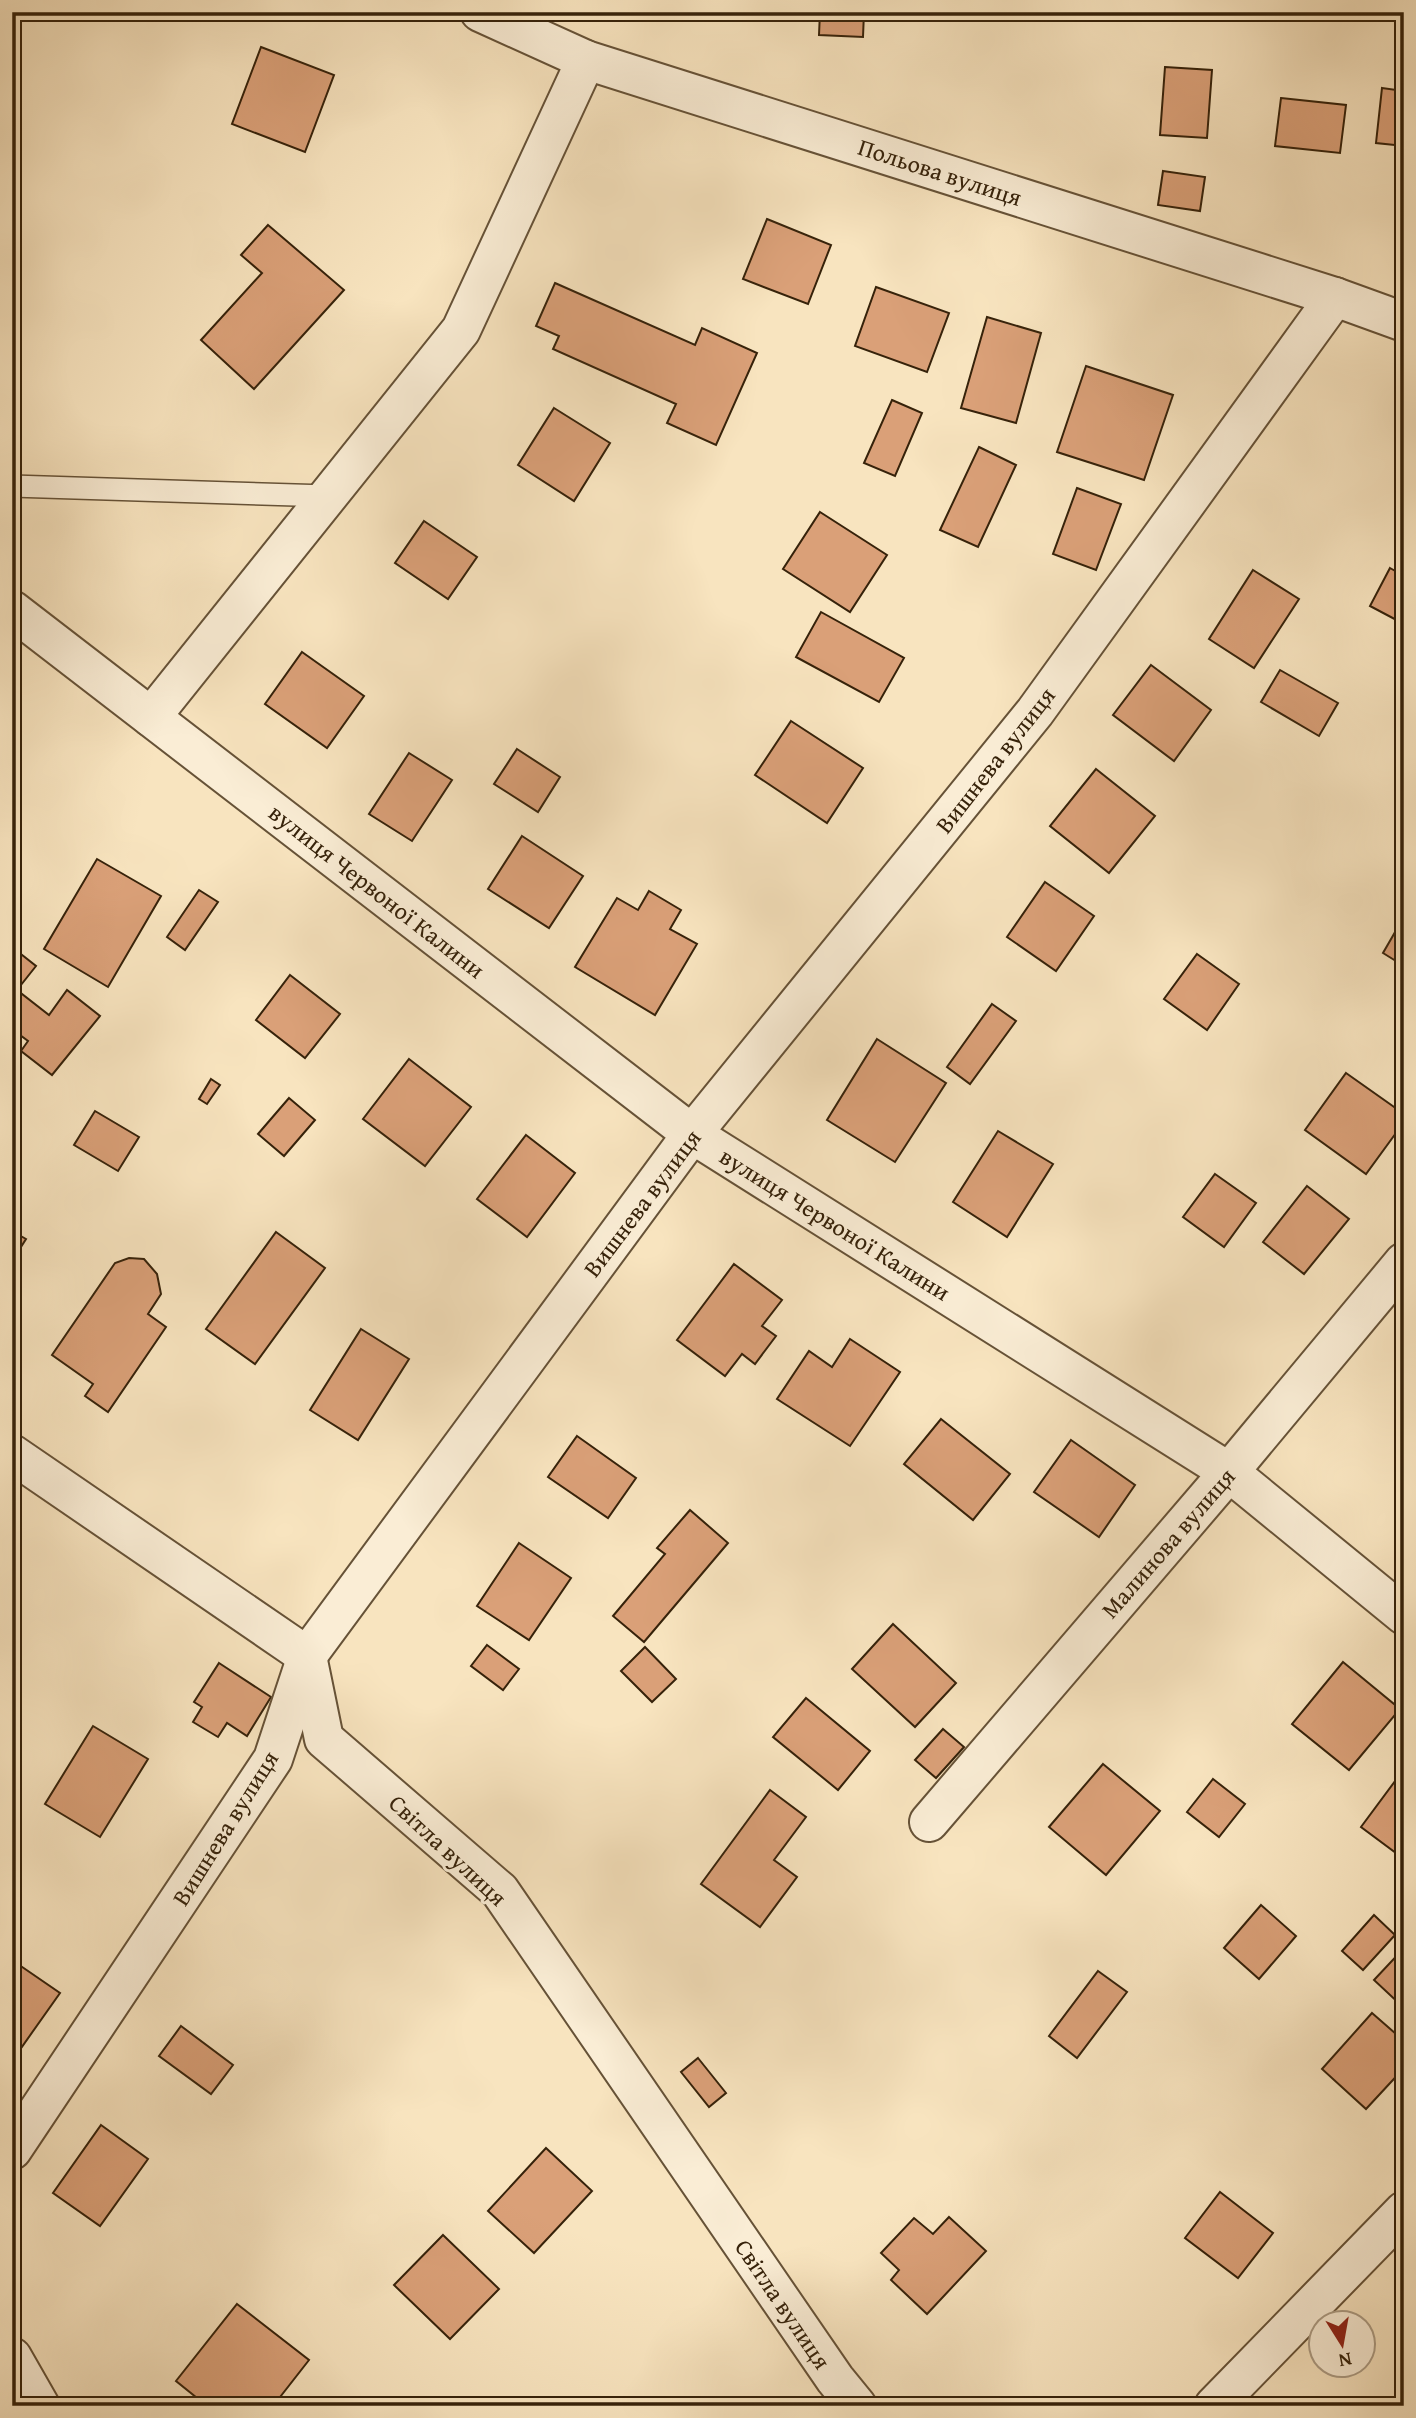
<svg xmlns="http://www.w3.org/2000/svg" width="1416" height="2418" viewBox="0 0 1416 2418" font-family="'Gentium Book Plus',serif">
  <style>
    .building { fill: #daa078; stroke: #36220a; stroke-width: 2 }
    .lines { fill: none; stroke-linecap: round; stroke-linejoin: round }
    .service-casing { stroke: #665237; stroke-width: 24 }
    .minor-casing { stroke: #665237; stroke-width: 42 }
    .service { stroke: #faedd5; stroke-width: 21 }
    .minor { stroke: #faedd5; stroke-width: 38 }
    .labels { text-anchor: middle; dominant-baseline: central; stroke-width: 6; stroke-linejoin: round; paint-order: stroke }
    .street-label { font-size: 24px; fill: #36220a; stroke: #faedd5 }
  </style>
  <rect width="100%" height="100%" fill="#f8e4bf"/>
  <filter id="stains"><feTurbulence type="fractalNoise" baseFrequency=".00286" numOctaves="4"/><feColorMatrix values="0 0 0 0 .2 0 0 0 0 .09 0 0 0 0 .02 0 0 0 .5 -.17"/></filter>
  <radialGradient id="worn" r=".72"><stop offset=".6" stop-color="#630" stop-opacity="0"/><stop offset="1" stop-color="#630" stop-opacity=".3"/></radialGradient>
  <!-- building -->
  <g class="building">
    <polygon points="820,12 864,12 863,37 819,35"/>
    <polygon points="1156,12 1188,12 1187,15"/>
    <polygon points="261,47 334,75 305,152 232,124"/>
    <polygon points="1165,67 1212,70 1207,138 1160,135"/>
    <polygon points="1382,88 1404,91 1404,146 1376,143"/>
    <polygon points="1281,98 1346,105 1340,153 1275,146"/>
    <polygon points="1163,171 1205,177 1200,211 1158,205"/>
    <polygon points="767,219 831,245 808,304 743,279"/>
    <polygon points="268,225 344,290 254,389 201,340 262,273 241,255"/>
    <polygon points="555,283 695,345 702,328 757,353 716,445 667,423 676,404 553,349 559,336 536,326"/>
    <polygon points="876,287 949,313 927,372 855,346"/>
    <polygon points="987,317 1041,333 1016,423 961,408"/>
    <polygon points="1086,366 1173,395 1144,480 1057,452"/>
    <polygon points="892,400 922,413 895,476 864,463"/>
    <polygon points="554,408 610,443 574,501 518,465"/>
    <polygon points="979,447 1016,465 978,547 940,530"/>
    <polygon points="1077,488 1121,504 1096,570 1053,554"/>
    <polygon points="820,512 887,555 850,612 783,569"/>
    <polygon points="424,521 477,557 448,599 395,563"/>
    <polygon points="1390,568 1404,576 1404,624 1370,606"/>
    <polygon points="1253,570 1299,599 1254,668 1209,639"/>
    <polygon points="821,612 904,658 879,702 796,657"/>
    <polygon points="302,652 364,696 327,748 265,704"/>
    <polygon points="1151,665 1211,710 1174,761 1113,715"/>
    <polygon points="1280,670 1338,703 1319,736 1261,702"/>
    <polygon points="791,721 863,768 827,823 755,775"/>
    <polygon points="517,749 560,777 538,812 494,784"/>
    <polygon points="409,753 452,780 412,841 369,814"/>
    <polygon points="1096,769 1155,816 1109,873 1050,826"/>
    <polygon points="522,836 583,876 549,928 488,889"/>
    <polygon points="97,859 161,896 108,987 44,949"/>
    <polygon points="1045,882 1094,916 1056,971 1007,937"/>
    <polygon points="199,890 218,902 185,950 167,937"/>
    <polygon points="649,891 681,910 670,929 697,944 655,1015 575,967 617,898 638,910"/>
    <polygon points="1398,927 1404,931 1404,966 1383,953"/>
    <polygon points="12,947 36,966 17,990 49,1015 67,990 100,1016 52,1075 21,1051 28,1041 12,1029"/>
    <polygon points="1197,954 1239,984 1207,1030 1164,999"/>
    <polygon points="290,975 340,1014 305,1058 256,1020"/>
    <polygon points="992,1004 1016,1021 970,1084 947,1067"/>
    <polygon points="877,1039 946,1083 895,1162 827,1120"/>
    <polygon points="409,1059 471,1107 425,1166 363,1119"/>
    <polygon points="1346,1073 1404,1114 1404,1122 1366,1174 1305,1130"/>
    <polygon points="211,1079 220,1085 207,1104 199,1099"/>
    <polygon points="289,1098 315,1120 284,1156 258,1134"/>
    <polygon points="95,1111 139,1137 118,1171 74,1145"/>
    <polygon points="998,1131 1053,1164 1007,1237 953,1202"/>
    <polygon points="526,1135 575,1173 527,1237 477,1199"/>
    <polygon points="1215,1174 1256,1203 1224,1247 1183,1217"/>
    <polygon points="1307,1186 1349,1219 1304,1274 1263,1242"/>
    <polygon points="12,1231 26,1239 12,1261"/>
    <polygon points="276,1232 325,1268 255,1364 206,1329"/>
    <polygon points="129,1258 144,1259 157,1274 161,1294 148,1314 166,1327 108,1412 85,1396 93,1384 52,1355 115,1263"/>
    <polygon points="734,1264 782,1300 762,1326 776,1336 755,1364 742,1354 725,1376 677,1340"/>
    <polygon points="361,1329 409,1359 358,1440 310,1410"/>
    <polygon points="850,1339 900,1372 850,1446 777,1399 809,1351 832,1367"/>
    <polygon points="941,1419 1010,1474 973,1520 904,1464"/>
    <polygon points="577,1436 636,1478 608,1518 548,1477"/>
    <polygon points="1071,1440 1135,1485 1099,1537 1034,1492"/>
    <polygon points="690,1510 728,1543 644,1642 613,1616 665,1554 657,1548"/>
    <polygon points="519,1543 571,1578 529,1640 477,1606"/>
    <polygon points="893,1624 956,1683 915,1727 852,1669"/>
    <polygon points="487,1645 519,1669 503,1690 471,1666"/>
    <polygon points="645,1647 676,1679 652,1702 621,1671"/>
    <polygon points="1343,1662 1400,1709 1349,1770 1292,1724"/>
    <polygon points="219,1663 271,1697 247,1736 227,1723 218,1737 193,1722 202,1707 194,1702"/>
    <polygon points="806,1698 870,1751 838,1790 773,1737"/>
    <polygon points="93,1726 148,1759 100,1837 45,1804"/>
    <polygon points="943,1729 964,1747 936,1778 915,1760"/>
    <polygon points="1103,1764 1160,1811 1106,1875 1049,1827"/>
    <polygon points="1404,1769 1404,1859 1361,1827"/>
    <polygon points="1213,1779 1245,1804 1219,1837 1187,1812"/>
    <polygon points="770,1790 806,1817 774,1860 797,1877 760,1927 701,1884"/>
    <polygon points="1261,1905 1296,1936 1259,1979 1224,1948"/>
    <polygon points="1374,1915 1395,1935 1363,1970 1342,1951"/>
    <polygon points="1404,1948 1404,2008 1374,1980"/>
    <polygon points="12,1960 60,1993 19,2051 12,2046"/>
    <polygon points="1098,1971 1127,1992 1077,2058 1049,2036"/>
    <polygon points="1372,2013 1404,2041 1404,2068 1366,2109 1322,2069"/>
    <polygon points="181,2026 233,2065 211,2094 159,2056"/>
    <polygon points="698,2058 726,2093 709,2107 681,2072"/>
    <polygon points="101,2125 148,2159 100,2226 53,2193"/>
    <polygon points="546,2148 592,2191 534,2253 488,2211"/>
    <polygon points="1220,2192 1273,2233 1238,2278 1185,2238"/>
    <polygon points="949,2217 986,2251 927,2314 891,2280 899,2270 881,2253 914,2218 933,2234"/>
    <polygon points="443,2235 499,2289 450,2339 394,2285"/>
    <polygon points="237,2304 309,2360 273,2406 207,2406 176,2381"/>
  </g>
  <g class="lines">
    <defs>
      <polyline id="service" points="12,486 328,496"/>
      <g id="minor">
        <polyline points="480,12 586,60 1335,297 1404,322"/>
        <polyline points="12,610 692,1134 1229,1472 1404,1615"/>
        <polyline points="151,717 461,330 586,60"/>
        <polyline points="12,1454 307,1656 324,1739 500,1891 835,2379 857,2406"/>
        <polyline points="929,1822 1229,1472 1404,1262"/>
        <polyline points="12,2150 273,1759 307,1656 692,1134 1035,712 1335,297"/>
        <polyline points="12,2357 40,2406"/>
        <polyline points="1214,2406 1404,2211"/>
      </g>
    </defs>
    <!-- service casing -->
    <use href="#service" class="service-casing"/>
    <!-- minor casing -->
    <use href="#minor" class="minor-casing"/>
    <!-- service -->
    <use href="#service" class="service"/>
    <!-- minor -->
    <use href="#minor" class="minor"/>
  </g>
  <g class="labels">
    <!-- street labels -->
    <g class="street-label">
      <text transform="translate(940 172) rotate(18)">Польова вулиця</text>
      <text transform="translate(995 760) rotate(-52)">Вишнева вулиця</text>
      <text transform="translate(377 891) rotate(38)">вулиця Червоної Калини</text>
      <text transform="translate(642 1203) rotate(-53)">Вишнева вулиця</text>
      <text transform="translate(835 1224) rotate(32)">вулиця Червоної Калини</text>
      <text transform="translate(1168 1543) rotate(-49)">Малинова вулиця</text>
      <text transform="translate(225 1828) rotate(-58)">Вишнева вулиця</text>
      <text transform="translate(448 1850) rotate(43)">Світла вулиця</text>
      <text transform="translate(783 2304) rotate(56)">Світла вулиця</text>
    </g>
  </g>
  <!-- margin -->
  <rect width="1416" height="2418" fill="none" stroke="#f8e4bf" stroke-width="42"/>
  <rect x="14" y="14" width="1388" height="2390" fill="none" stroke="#36220a" stroke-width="3.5"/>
  <rect x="21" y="21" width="1374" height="2376" fill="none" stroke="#36220a" stroke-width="2"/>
  <!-- north arrow -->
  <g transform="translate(1342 2344) rotate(169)"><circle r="33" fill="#faedd5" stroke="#ac9c84" stroke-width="2"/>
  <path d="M0-5L12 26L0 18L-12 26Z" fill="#8f2418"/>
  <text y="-10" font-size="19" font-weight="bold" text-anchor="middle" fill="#36220a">N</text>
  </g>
  <rect width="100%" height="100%" filter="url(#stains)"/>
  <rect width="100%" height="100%" fill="url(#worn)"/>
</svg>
